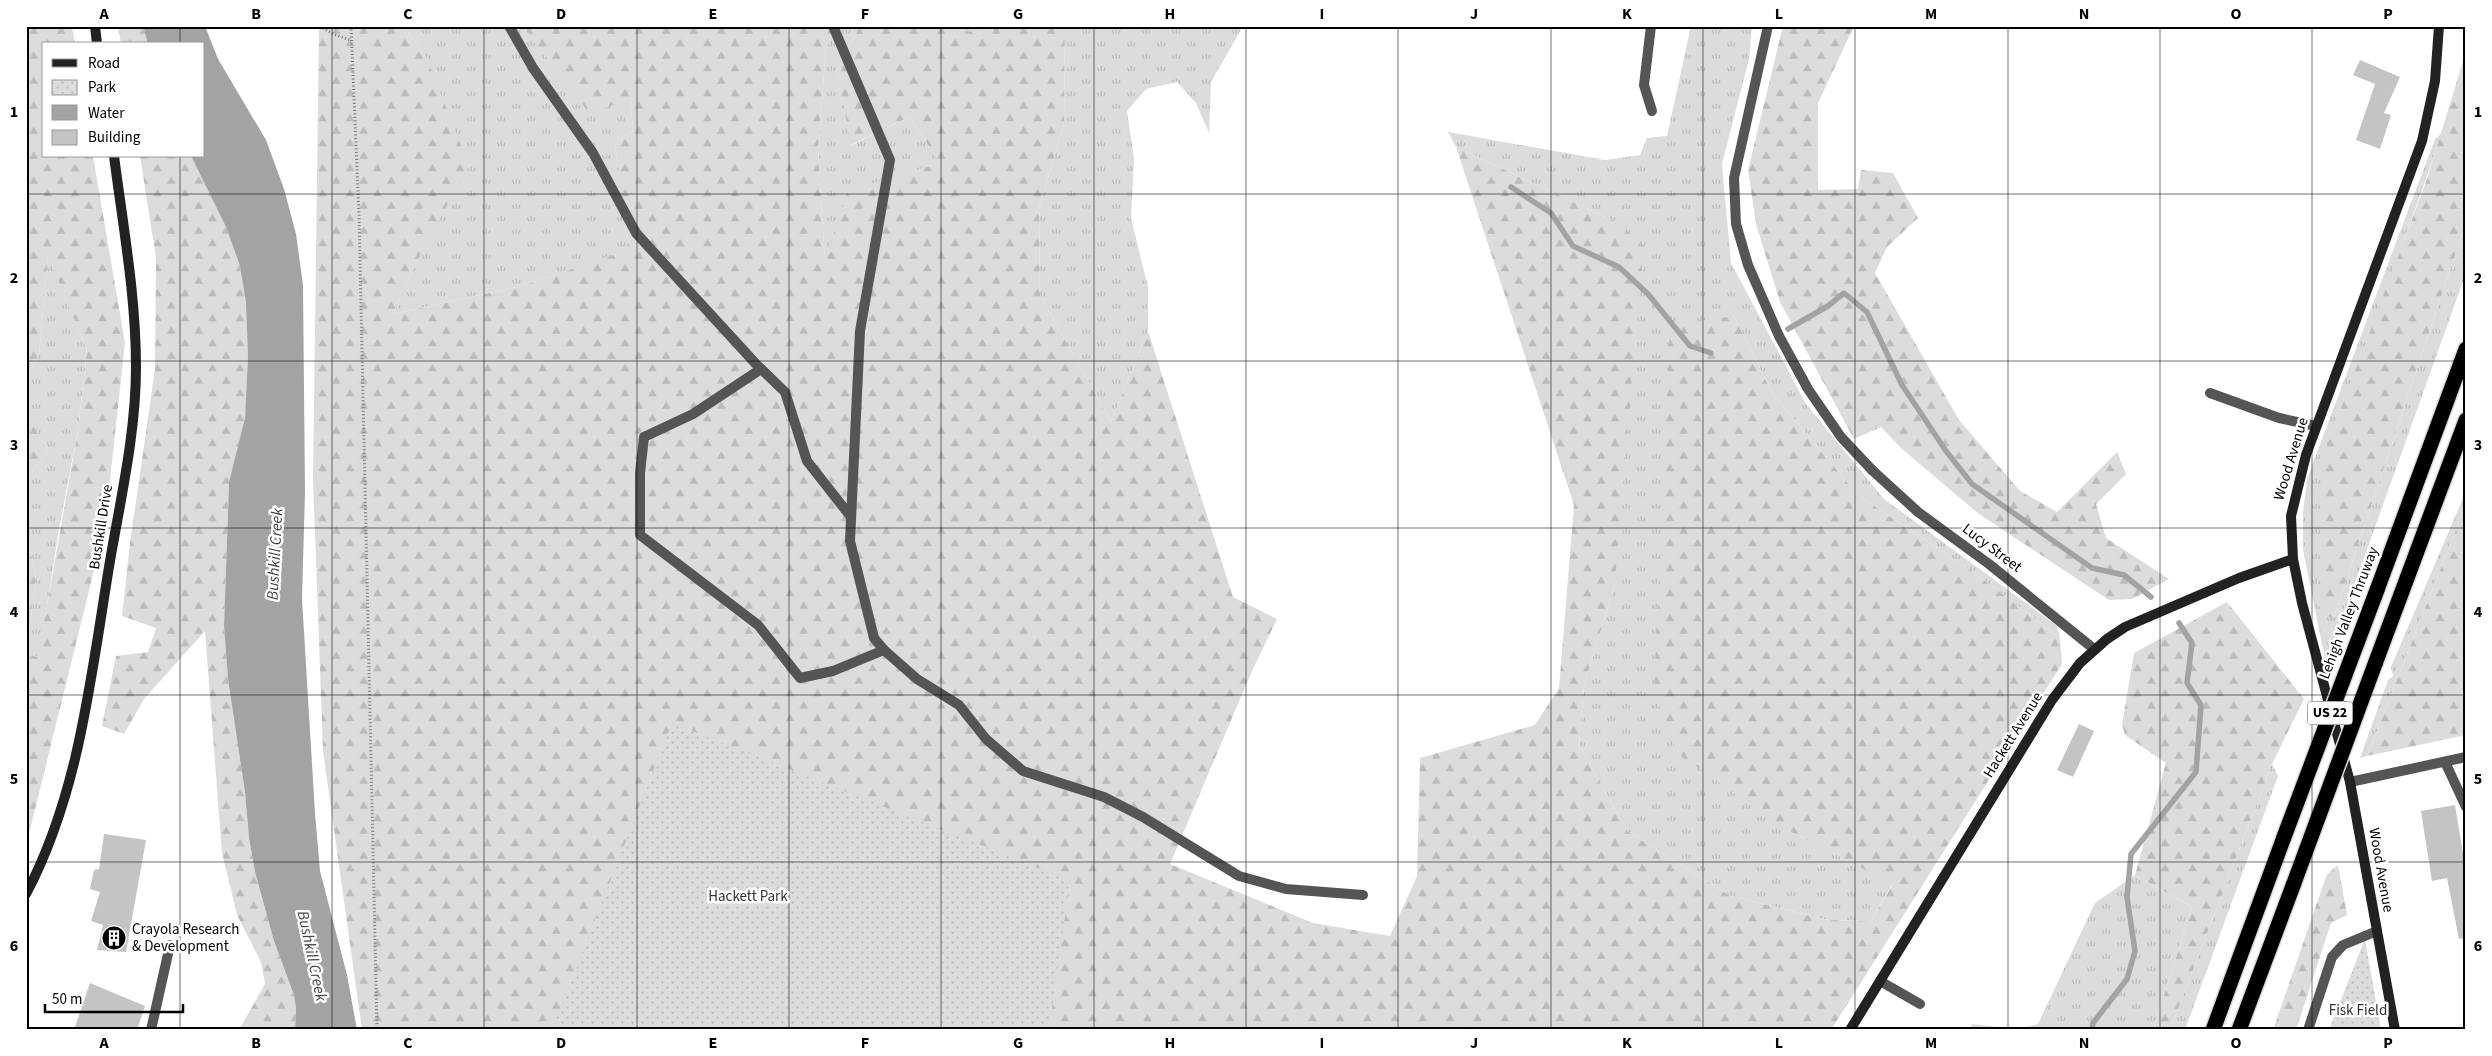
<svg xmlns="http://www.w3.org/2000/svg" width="2492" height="1056" viewBox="0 0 2492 1056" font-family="'Source Sans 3',sans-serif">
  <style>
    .grass { fill: url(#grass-tufts) }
    .forest { fill: url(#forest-firs) }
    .park { fill: url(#park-dots) }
    .water { fill: #a3a3a3 }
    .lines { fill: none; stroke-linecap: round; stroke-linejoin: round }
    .stream { stroke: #a3a3a3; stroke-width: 5.5 }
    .building { fill: #c4c4c4 }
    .highway-casing { stroke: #dbdbdb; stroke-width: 18 }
    .path { stroke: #777; stroke-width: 3; stroke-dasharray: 1 2.5; stroke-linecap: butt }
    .lane { stroke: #555; stroke-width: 10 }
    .street { stroke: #555; stroke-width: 10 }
    .secondary { stroke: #222; stroke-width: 10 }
    .highway { stroke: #000; stroke-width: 15 }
    .highway-bridge-casing { stroke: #dbdbdb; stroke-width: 18; stroke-linecap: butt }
    .highway-bridge { stroke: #000; stroke-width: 15 }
    .grid { fill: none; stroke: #000; stroke-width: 1; stroke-opacity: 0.55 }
    .labels { text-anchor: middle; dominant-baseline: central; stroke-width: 5; stroke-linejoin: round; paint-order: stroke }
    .shield { fill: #fff; stroke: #4c4c4c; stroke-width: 1 }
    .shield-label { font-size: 14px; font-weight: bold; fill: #000 }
    .street-label { font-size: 15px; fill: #000; stroke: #fff }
    .park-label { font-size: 15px; fill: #333; stroke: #fff }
    .poi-label { font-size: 15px; fill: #000; stroke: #fff; text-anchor: start }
    .water-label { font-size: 16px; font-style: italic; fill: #444; stroke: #fff }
    .neatline { fill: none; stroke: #000; stroke-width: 2 }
    .grid-label { font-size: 16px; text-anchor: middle; font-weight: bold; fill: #000 }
  </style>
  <defs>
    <pattern id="grass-tufts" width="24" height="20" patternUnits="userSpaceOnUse" patternTransform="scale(1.25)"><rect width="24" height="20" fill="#dcdcdc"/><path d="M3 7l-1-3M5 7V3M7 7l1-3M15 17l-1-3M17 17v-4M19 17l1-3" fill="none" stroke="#bbb"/></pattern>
    <pattern id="forest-firs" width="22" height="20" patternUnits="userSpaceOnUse" patternTransform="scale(1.25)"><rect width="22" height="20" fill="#dcdcdc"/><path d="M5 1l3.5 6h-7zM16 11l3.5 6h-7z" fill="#bbb"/></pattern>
    <pattern id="park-dots" width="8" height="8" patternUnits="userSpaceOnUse" patternTransform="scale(1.25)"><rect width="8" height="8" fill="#dcdcdc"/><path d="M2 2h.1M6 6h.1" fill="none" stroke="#bbb" stroke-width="1.8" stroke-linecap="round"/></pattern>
  </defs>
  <rect width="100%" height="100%" fill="#fff"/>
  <!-- grass -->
  <g class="grass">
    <polygon points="404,26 526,26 527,32 630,98 633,130 615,143 629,250 522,286 393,314 424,247 428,61"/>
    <polygon points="835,26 860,26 837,70 852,145 909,117 940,163 906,174 825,261 818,150 826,48"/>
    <polygon points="948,26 991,26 980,34"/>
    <polygon points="1065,26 1243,26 1211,82 1209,133 1196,103 1177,82 1146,89 1127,111 1134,159 1131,218 1148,287 1148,331 1111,422 1040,295 1039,208 1064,124"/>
    <polygon points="1691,26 1752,26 1749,59 1722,164 1731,263 1806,404 1884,499 2057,626 2060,638 1976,574 1858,495 1772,393 1734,316 1786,829 1893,883 1871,921 1828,920 1730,896 1627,831 1579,745 1584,686 1615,583 1618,223 1456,147 1448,132 1605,160 1640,155 1647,138 1667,136"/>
    <polygon points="2442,133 2390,280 2333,620 2466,222 2466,273 2326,664 2303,550 2303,513 2307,479 2435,139"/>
    <polygon points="48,255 87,350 78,430 59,529 39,657 26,654 36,579 26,528 26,481 47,451 26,410 26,382 39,355"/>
    <polygon points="2466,491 2466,504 2367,756 2360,758 2388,680 2393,676 2391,667"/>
    <polygon points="2272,764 2278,776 2185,1030 2170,1030"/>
    <polygon points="2135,875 2192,907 2153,1030 1969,1030 1972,1024 2017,1029 2038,1024 2095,903"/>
  </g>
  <!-- forest -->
  <g class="forest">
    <polygon points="26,26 72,26 75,44 44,44 44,156 93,156 125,343 105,526 26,846 26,528 36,579 26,654 38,657 78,430 87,350 48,256 39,355 26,382"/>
    <polygon points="118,26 143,26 148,44 121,44"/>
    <polygon points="319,26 404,26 428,61 469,166 424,247 393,314 522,286 628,250 615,143 633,130 630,98 590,114 527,32 526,26 835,26 826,48 818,150 825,259 848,191 940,163 909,117 851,145 837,70 860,26 948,26 980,34 991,26 1065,26 1064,124 1039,208 1040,295 1111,422 1148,331 1233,597 1277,619 1252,671 1170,864 1313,923 1390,936 1417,876 1420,758 1535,725 1559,688 1574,505 1456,147 1618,223 1643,245 1615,583 1584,686 1579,745 1627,831 1730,896 1828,920 1871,921 1893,884 1786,829 1677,753 1654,691 1670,325 1734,316 1772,393 1858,495 1976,574 2060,638 2062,664 1831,1030 362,1030 323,751 313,479"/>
    <polygon points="1783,26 1854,26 1818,103 1818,190 1858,189 1861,170 1893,173 1918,218 1887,247 1875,273 1959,420 2020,491 2057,512 2117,452 2126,474 2096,504 2106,538 2169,579 2132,599 2109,600 1979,514 1902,449 1881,427 1854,439 1780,302 1756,224 1748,170"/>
    <polygon points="2466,51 2466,222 2333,620 2319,608 2321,462 2427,179"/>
    <polygon points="140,156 191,156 226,227 240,266 247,302 248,356 245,418 229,482 224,626 228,679 245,792 249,838 255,872 274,941 294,995 296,1008 295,1030 239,1030 265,984 261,962 237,915 222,853 205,631 144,699 124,734 102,726 116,656 148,652 156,628 122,616 130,543 155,369 156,258"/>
    <polygon points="26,410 47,451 26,481"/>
    <polygon points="2466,504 2466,735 2367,756"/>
    <polygon points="2227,602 2304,699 2272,764 2170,1030 2153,1030 2192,907 2135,875 2166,763 2125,735 2122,725 2134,653"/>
    <polygon points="2338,865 2347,915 2331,923 2296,1030 2273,1030 2327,874"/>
  </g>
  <!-- park -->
  <g class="park">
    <polygon points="672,723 1070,880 1049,1030 552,1030"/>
    <polygon points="2365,939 2381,1030 2329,1030"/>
  </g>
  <!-- water -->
  <polygon class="water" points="143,26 205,26 218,59 266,140 284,189 296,234 303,285 305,492 302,599 315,813 320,871 347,975 357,1030 295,1030 296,1008 294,995 274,941 255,872 249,838 245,792 228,679 224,626 229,482 245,418 248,356 246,302 240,266 226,227 191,156 204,156 204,44 148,44"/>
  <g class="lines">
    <!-- stream -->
    <g class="stream">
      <polyline points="1511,187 1551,213 1573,246 1619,267 1648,294 1690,346 1711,353"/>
      <polyline points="1788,329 1828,306 1844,293 1867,312 1902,385 1946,451 1972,484 2092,568 2124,575 2151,597"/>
      <polyline points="2092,1030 2093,1023 2127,979 2135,951 2127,897 2131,854 2196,772 2201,705 2187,683 2192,643 2179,623"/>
    </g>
  </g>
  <!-- building -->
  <g class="building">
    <polygon points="2360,60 2400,77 2384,113 2391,115 2380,149 2356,140 2375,84 2353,75"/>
    <polygon points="2079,724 2094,731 2073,777 2057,770"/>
    <polygon points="2455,805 2466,872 2466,938 2459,939 2447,878 2432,881 2421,811"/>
    <polygon points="104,834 146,840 126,952 97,950 103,925 91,921 100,892 90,889 94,870 99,869"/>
    <polygon points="90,983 145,1006 137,1030 74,1030"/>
  </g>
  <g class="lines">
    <defs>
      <g id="highway">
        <polyline points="2377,590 2466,349"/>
        <polyline points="2375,664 2466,420"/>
        <polyline points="2213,1030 2284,837"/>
        <polyline points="2239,1030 2294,883"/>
      </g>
    </defs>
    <!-- highway casing -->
    <use href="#highway" class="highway-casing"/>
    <!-- path -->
    <g class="path">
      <polyline points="320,26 333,34 350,40"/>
      <polyline points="351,26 359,215 377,1030"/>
    </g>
    <!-- lane -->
    <g class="lane">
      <polyline points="509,26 533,68 593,153 636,233 756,364 785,392 807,461 851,517"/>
      <polyline points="833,26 890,160 860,331 850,541 874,638 884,650 917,679 959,705 986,739 1023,771 1104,797 1143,817 1239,876 1286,889 1363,895"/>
      <polyline points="1651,26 1644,85 1652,111"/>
      <polyline points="1768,26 1734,178 1736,224 1748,265 1779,336 1808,389 1841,437 1872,470"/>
      <polyline points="761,369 693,414 644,437 640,473 640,535 758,625 800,678 833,671 884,650"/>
      <polyline points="2210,393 2279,418 2316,426"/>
      <polyline points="2445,762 2466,807"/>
      <polyline points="1880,981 1920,1004"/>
      <polyline points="151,1030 170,945"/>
      <polyline points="2308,1030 2332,957 2343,945 2377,931"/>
    </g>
    <!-- street -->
    <g class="street">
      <polyline points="1872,470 1918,512 1989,564 2094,649"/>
      <polyline points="2350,782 2466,757"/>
    </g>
    <!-- secondary -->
    <g class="secondary">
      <polyline points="95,26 97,44"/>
      <path d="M26,894C80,792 91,674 110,561C121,497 136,432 136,367C136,296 123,226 114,156"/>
      <polyline points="1850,1030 2052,700 2080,663 2107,639 2125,627 2239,578 2293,559"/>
      <polyline points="2395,1030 2350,782 2302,603 2293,559 2291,516 2306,455 2422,141 2435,81 2439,26"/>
    </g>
    <!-- highway -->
    <use href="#highway" class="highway"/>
    <defs>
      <g id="highway-bridge">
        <polyline points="2284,837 2377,590"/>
        <polyline points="2294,883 2375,664"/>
      </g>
    </defs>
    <!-- highway-bridge casing -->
    <use href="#highway-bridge" class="highway-bridge-casing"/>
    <!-- highway-bridge -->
    <use href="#highway-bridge" class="highway-bridge"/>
  </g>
  <!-- grid -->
  <path class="grid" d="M180,26V44M332,26V1030M484,26V1030M637,26V1030M789,26V1030M941,26V1030M1094,26V1030M1246,26V1030M1398,26V1030M1551,26V1030M1703,26V1030M1855,26V1030M2008,26V1030M2160,26V1030M2312,26V1030M180,156V1030M26,194H2466M26,361H2466M26,528H2466M26,695H2466M26,862H2466"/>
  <!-- icons -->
  <defs>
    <symbol id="building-disc" viewBox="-11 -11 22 22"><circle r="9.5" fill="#000" stroke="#fff"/><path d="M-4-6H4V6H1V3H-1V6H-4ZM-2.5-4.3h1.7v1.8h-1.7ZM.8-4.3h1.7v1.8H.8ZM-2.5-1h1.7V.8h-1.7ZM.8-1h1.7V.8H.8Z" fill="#fff"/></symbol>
  </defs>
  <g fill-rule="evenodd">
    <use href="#building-disc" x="100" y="924" width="28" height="28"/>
  </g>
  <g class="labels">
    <!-- shield labels -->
    <rect class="shield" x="2307.5" y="701.5" width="45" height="23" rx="4"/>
    <g class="shield-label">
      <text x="2330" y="713">US 22</text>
    </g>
    <!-- street labels -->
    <g class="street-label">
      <text transform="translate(2291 459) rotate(-73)">Wood Avenue</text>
      <text transform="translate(101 527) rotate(-81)">Bushkill Drive</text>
      <text transform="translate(1992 548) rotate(37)">Lucy Street</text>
      <text transform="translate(2349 613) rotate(-69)">Lehigh Valley Thruway</text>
      <text transform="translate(2013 735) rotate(-58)">Hackett Avenue</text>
      <text transform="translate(2381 870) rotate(80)">Wood Avenue</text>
    </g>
    <!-- park labels -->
    <g class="park-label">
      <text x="748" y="896">Hackett Park</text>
      <text x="2358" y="1010">Fisk Field</text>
    </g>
    <!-- poi labels -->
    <g class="poi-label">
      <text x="132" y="929">Crayola Research<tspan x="132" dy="17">&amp; Development</tspan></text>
    </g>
    <!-- water labels -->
    <g class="water-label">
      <text transform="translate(275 554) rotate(-87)">Bushkill Creek</text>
      <text transform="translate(312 956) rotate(78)">Bushkill Creek</text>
    </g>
  </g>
  <!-- border -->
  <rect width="2492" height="1056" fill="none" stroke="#ffffff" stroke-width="55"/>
  <!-- legend -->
  <rect x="42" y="42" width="162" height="115" fill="#ffffff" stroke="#999999"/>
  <rect x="52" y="59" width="25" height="8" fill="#222222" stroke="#999999"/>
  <text x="88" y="68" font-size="15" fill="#000000">Road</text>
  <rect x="52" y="80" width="25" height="15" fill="url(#park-dots)" stroke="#999999"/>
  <text x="88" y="92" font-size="15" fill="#000000">Park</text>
  <rect x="52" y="105" width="25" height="15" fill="#a3a3a3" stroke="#999999"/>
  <text x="88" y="118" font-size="15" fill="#000000">Water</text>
  <rect x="52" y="130" width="25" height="15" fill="#c4c4c4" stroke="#999999"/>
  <text x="88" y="142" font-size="15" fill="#000000">Building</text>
  <!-- scale -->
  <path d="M45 1004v8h138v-8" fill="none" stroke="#000000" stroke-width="2.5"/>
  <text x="52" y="1004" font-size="15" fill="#000000" stroke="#ffffff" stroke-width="4" paint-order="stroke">50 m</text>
  <rect x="28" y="28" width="2436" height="1000" class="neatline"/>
  <g class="grid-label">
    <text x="104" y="19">A</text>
    <text x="256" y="19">B</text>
    <text x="408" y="19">C</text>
    <text x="561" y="19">D</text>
    <text x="713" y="19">E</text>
    <text x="865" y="19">F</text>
    <text x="1018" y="19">G</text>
    <text x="1170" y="19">H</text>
    <text x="1322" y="19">I</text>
    <text x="1474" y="19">J</text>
    <text x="1627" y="19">K</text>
    <text x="1779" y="19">L</text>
    <text x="1931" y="19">M</text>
    <text x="2084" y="19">N</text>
    <text x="2236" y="19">O</text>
    <text x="2388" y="19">P</text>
    <text x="14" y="117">1</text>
    <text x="2478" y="117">1</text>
    <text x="14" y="283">2</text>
    <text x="2478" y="283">2</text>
    <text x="14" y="450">3</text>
    <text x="2478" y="450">3</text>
    <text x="14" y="617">4</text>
    <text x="2478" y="617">4</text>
    <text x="14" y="784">5</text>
    <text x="2478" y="784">5</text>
    <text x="14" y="951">6</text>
    <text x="2478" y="951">6</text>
    <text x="104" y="1048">A</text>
    <text x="256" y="1048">B</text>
    <text x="408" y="1048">C</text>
    <text x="561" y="1048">D</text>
    <text x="713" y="1048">E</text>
    <text x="865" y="1048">F</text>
    <text x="1018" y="1048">G</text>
    <text x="1170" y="1048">H</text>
    <text x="1322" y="1048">I</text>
    <text x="1474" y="1048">J</text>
    <text x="1627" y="1048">K</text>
    <text x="1779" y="1048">L</text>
    <text x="1931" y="1048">M</text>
    <text x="2084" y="1048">N</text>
    <text x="2236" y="1048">O</text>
    <text x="2388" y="1048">P</text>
  </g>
</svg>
